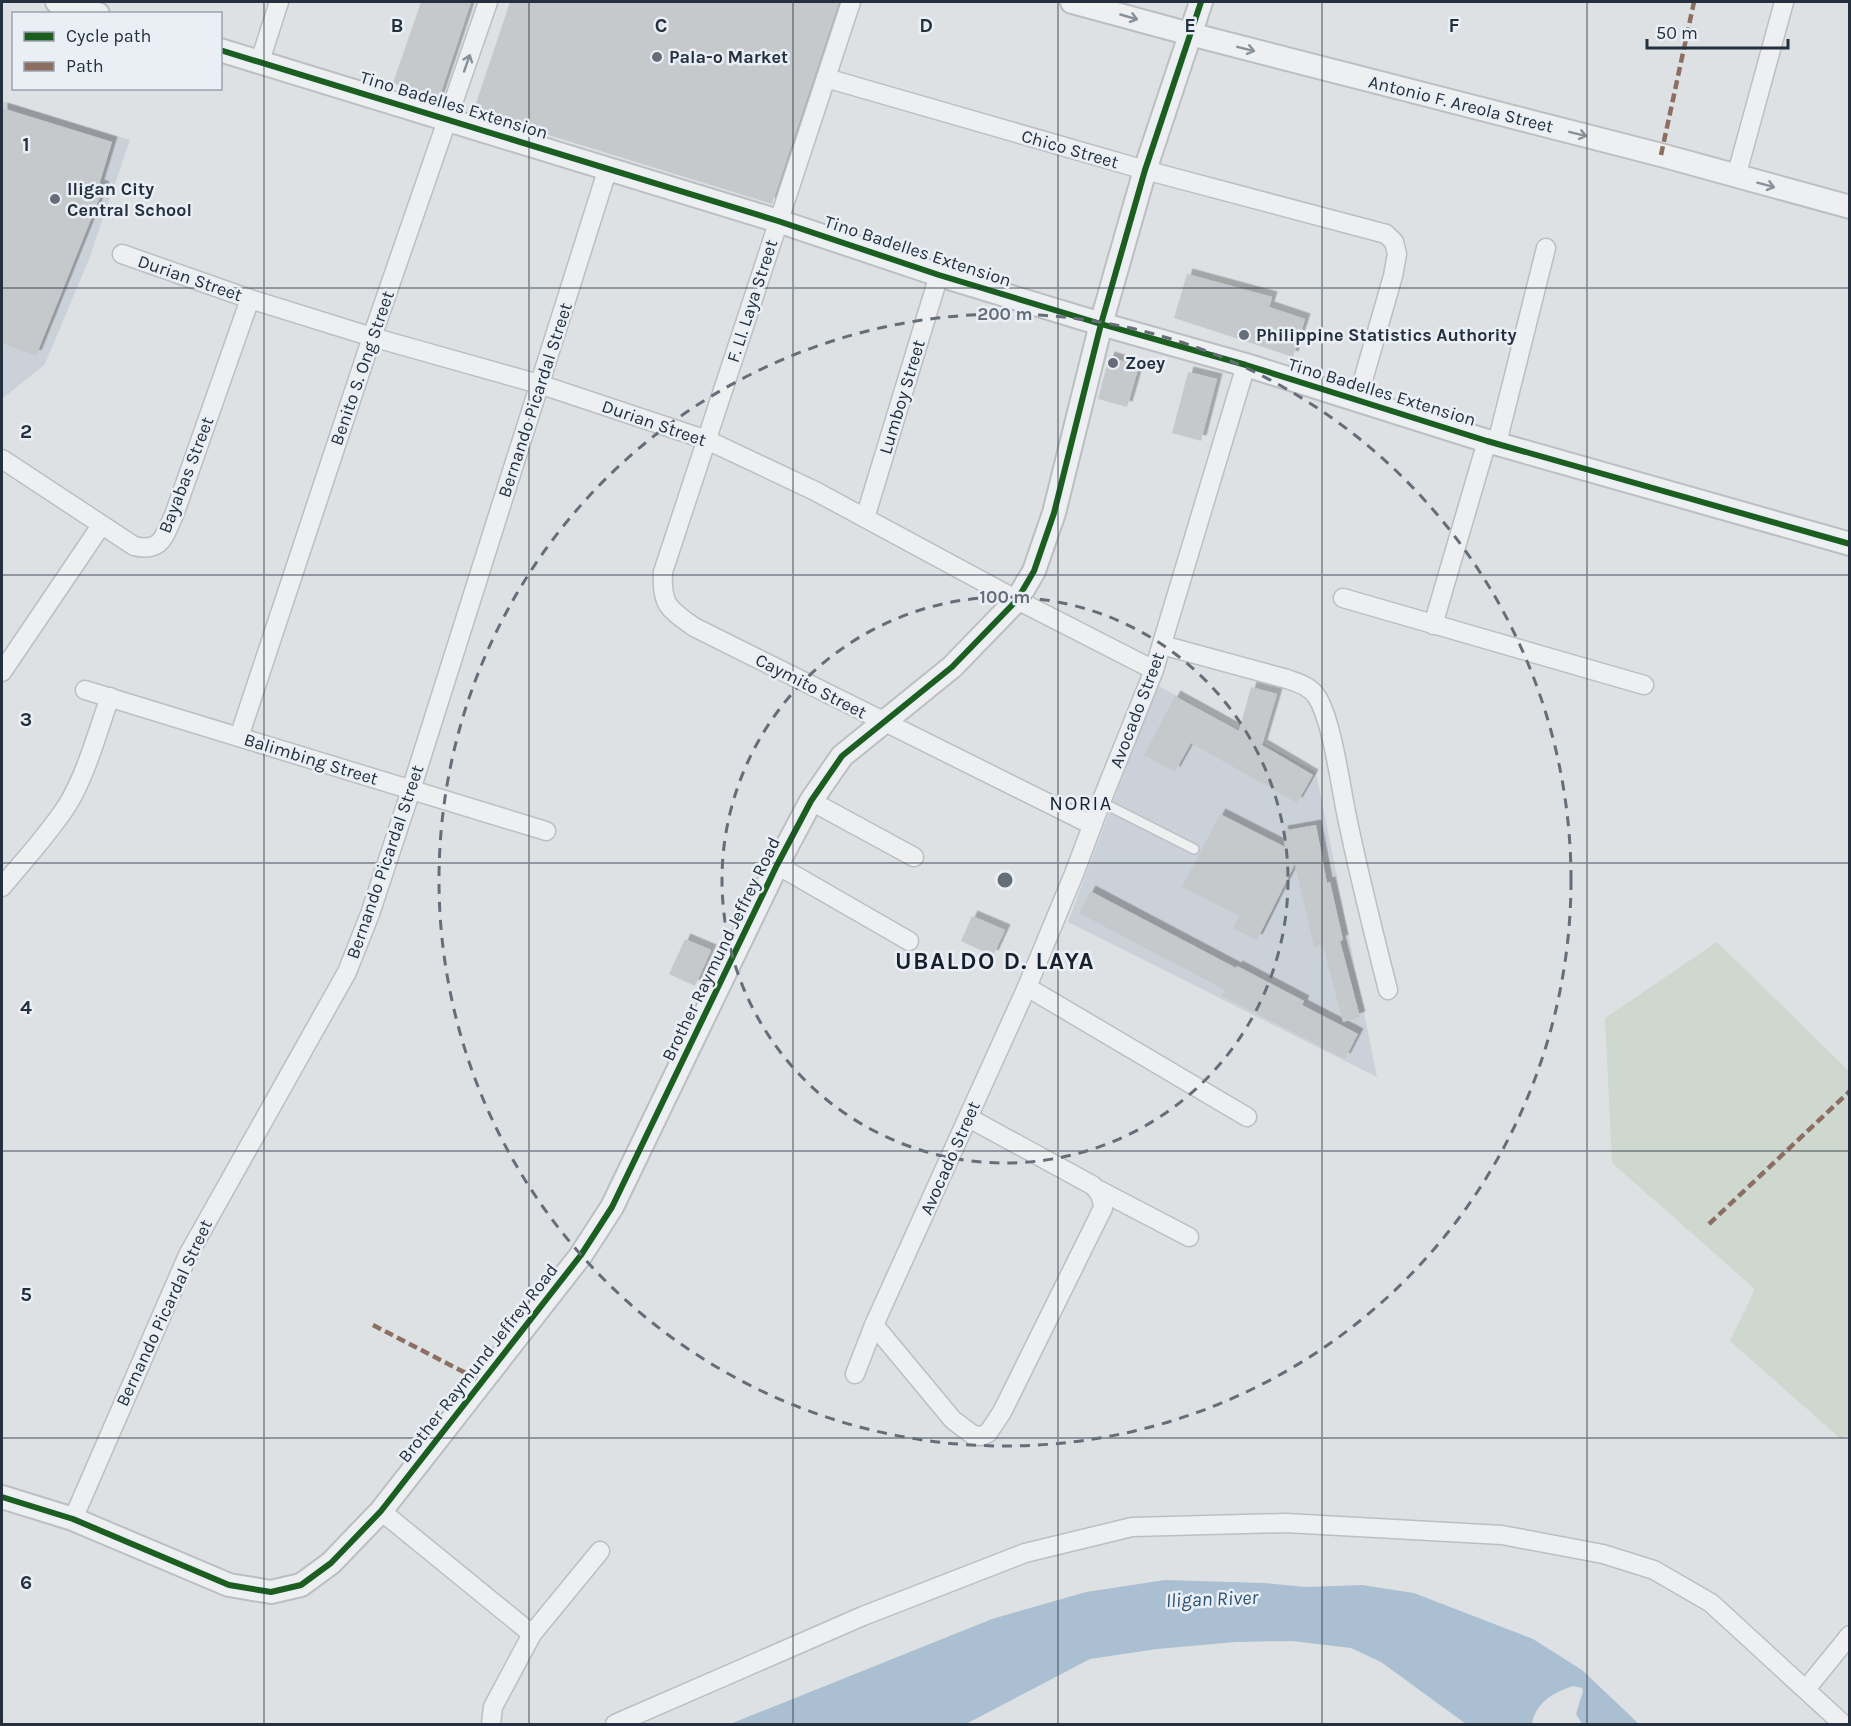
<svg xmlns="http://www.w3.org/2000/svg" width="1851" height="1726" viewBox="0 0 1851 1726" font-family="Karla,sans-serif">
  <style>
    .built { fill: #cbd1d8 }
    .green { fill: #cfd8ce }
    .water { fill: #aac0d2 }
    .building { fill: #c6c9cc; filter: url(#shadow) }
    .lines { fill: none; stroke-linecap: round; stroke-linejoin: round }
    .service-casing { stroke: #bcbfc2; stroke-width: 12 }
    .minor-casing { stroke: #bcbfc2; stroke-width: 21 }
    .tertiary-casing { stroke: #bcbfc2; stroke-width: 26 }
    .service { stroke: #edeff1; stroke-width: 9 }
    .minor { stroke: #edeff1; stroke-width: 18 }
    .tertiary { stroke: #edeff1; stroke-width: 22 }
    .quiet { stroke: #8d6e63; stroke-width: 4.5; stroke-dasharray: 9 4.5; stroke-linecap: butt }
    .cycleway-casing { stroke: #eaeff5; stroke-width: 10 }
    .cycleway { stroke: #1b5e20; stroke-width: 6 }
    .oneway { stroke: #889098 }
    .grid { fill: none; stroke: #24303e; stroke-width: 1.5; stroke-opacity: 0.55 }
    .ring { fill: none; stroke: #656e78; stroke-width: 3; stroke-dasharray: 10 8 }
    .poi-dot { fill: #656e78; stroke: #eaeff5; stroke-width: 2 }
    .labels { text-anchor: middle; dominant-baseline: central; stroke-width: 5; stroke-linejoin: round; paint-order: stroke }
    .poi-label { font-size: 18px; font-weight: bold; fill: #24303e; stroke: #eaeff5; text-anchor: start }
    .street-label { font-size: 18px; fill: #24303e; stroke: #eaeff5 }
    .neighbourhood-label { font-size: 20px; letter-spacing: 1.5px; fill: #17212e; stroke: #eaeff5 }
    .water-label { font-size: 20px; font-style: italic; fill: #2c5274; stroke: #eaeff5 }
    .district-label { font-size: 24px; font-weight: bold; letter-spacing: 1.5px; fill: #17212e; stroke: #eaeff5 }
    .grid-label { font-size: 20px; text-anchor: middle; font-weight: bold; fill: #24303e; stroke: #eaeff5; stroke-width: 5; stroke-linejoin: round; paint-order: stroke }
    .centre { fill: #656e78; stroke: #eaeff5; stroke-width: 3 }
    .ring-label { font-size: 18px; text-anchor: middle; font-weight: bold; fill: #656e78; stroke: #eaeff5; stroke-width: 5; stroke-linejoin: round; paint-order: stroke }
  </style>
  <defs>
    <filter id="shadow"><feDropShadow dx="5.5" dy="-5.5" stdDeviation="0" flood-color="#0004"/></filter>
  </defs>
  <rect width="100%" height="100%" fill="#dee1e4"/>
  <!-- built -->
  <g class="built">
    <polygon points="2,101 130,140 89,259 45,364 2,399"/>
    <polygon points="1157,685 1316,772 1377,1077 1068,922"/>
  </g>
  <!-- green -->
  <polygon class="green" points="1717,942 1849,1071 1850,1434 1841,1439 1730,1341 1755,1289 1612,1163 1605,1018"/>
  <!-- water -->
  <path class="water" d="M1165,1580L1264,1583L1306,1587L1362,1585L1414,1593L1533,1639L1582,1670L1639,1724H1582L1576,1714L1583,1691L1582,1688L1573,1686C1553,1693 1536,1702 1532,1724H1466L1381,1662L1351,1648L1292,1641L1236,1642L1157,1649L1090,1659L966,1724H730L992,1619L1086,1592Z"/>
  <!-- building -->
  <g class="building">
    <polygon points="421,2 471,2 439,98 393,83"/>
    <polygon points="510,2 839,2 772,204 473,112"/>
    <polygon points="2,108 112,142 99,185 104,187 36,356 2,343"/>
    <polygon points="1187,274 1272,297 1269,307 1305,319 1293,357 1174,318"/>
    <polygon points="1109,357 1139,366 1127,407 1098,399"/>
    <polygon points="1188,372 1217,379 1201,441 1172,433"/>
    <polygon points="1251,687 1277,694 1262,745 1313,775 1297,803 1191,743 1175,772 1144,755 1175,696 1239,731"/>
    <polygon points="1220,814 1285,847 1282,831 1316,825 1327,883 1330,882 1343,940 1340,941 1360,1017 1343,1022 1323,945 1314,947 1295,864 1257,940 1233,928 1239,916 1182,887"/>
    <polygon points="1090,891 1236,968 1237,966 1304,1001 1302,1005 1358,1034 1345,1059 1222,996 1225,990 1079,913"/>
    <polygon points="972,916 1005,930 993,956 961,941"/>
    <polygon points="685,939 711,950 695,986 669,974"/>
  </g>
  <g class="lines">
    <defs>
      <polyline id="service" points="1101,802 1194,849"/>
      <g id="minor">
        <path d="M851,2L663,572C661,605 669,609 694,627L1092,825"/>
        <polyline points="260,61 279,2"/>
        <polyline points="826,78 1145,170 1386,234 1394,242 1397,254 1393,276 1357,401"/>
        <polyline points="1736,177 1784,2"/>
        <polyline points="122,254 250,299 372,337 539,384 707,440 815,491 1017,600 1154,670"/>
        <polyline points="1497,443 1546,248"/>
        <path d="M2,459L134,546C162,553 164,536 174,515L250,299"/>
        <polyline points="865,518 939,275"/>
        <polyline points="1343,598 1644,685"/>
        <polyline points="1433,625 1487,441"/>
        <path d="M1162,645L1287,679C1298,683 1310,686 1317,697C1332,721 1340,783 1346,812C1358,872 1373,931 1388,990"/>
        <polyline points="2,672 96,533"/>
        <polyline points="85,690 546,831"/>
        <polyline points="239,737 372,337 488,2"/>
        <polyline points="811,801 914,857"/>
        <polyline points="777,865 909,941"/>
        <path d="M2,887C24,860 49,834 68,804C87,772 97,733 110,697"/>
        <polyline points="1027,987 1247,1117"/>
        <polyline points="1099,1190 1189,1237"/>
        <path d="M874,1325L953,1420L973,1435L981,1436L988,1433L1002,1412L1103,1208C1102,1197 1100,1192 1092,1185L969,1118"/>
        <polyline points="855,1374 874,1325 1027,987 1074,874 1101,802 1154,670 1246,365"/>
        <polyline points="381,1511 532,1634"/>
        <polyline points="73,1519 188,1255 347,972 370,914 411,790 608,168"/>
        <polyline points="1806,1689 1850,1635"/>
        <polyline points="491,1724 493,1707 532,1634 600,1551"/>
        <polyline points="615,1724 863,1616 1025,1553 1132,1527 1286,1523 1502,1535 1603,1554 1654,1570 1711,1603 1843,1724"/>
      </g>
      <g id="tertiary">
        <polyline points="57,2 98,14"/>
        <polyline points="1072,2 1190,34 1661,155 1850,207"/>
        <polyline points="220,50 778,221 939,275 1101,324 1246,365 1487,441 1850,544"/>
        <polyline points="2,1497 73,1519 229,1585 271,1592 301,1585 331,1563 381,1511 581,1255 612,1207 777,865 811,801 842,756 952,667 1017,600 1034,571 1054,513 1101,324 1145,170 1201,2"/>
      </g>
    </defs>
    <!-- service casing -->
    <use href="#service" class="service-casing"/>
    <!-- minor casing -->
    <use href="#minor" class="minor-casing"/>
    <!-- tertiary casing -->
    <use href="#tertiary" class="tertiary-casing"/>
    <!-- service -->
    <use href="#service" class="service"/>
    <!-- minor -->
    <use href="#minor" class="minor"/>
    <!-- tertiary -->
    <use href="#tertiary" class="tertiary"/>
    <!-- quiet -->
    <g class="quiet">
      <polyline points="1661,155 1694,2"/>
      <polyline points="1709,1224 1850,1091"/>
      <polyline points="373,1325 483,1382"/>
    </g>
    <defs>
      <g id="cycleway">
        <polyline points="220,50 778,221 939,275 1101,324 1246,365 1487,441 1850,544"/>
        <polyline points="2,1497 73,1519 229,1585 271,1592 301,1585 331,1563 381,1511 581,1255 612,1207 777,865 811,801 842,756 952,667 1017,600 1034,571 1054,513 1101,324 1145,170 1201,2"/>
      </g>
    </defs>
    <!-- cycleway casing -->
    <use href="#cycleway" class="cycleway-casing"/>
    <!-- cycleway -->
    <use href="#cycleway" class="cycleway"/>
  </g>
  <!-- one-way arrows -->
  <defs><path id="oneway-shaft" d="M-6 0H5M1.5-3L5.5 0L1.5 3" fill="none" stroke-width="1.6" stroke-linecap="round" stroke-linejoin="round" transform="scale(1.5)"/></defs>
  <g class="oneway">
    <use href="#oneway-shaft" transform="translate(1129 17) rotate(16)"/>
    <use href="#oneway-shaft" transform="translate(1246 49) rotate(14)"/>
    <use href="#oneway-shaft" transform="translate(467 63) rotate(-71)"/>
    <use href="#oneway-shaft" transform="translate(1578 134) rotate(14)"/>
    <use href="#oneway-shaft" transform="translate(1766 185) rotate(15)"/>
  </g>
  <!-- grid -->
  <path class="grid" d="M264,2V1724M529,2V1724M793,2V1724M1058,2V1724M1322,2V1724M1587,2V1724M2,288H1850M2,575H1850M2,863H1850M2,1151H1850M2,1438H1850"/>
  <!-- distance rings -->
  <g class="ring">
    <circle cx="1005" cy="880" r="283"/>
    <circle cx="1005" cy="880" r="566"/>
  </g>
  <!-- markers -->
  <g class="poi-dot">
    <circle cx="657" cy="57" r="6"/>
    <circle cx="55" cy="199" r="6"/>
    <circle cx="1244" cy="335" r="6"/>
    <circle cx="1113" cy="363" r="6"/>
  </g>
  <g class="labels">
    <!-- poi labels -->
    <g class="poi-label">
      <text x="669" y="57">Pala-o Market</text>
      <text x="67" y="189">Iligan City<tspan x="67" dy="21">Central School</tspan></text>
      <text x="1256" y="335">Philippine Statistics Authority</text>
      <text x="1125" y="363">Zoey</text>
    </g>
    <!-- street labels -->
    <g class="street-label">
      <text transform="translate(1461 104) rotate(14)">Antonio F. Areola Street</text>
      <text transform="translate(454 105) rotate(17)">Tino Badelles Extension</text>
      <text transform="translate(1070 149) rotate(16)">Chico Street</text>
      <text transform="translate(918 251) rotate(18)">Tino Badelles Extension</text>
      <text transform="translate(190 278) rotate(19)">Durian Street</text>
      <text transform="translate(752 301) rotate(-72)">F. Ll. Laya Street</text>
      <text transform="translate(362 368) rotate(-71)">Benito S. Ong Street</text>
      <text transform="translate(1382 392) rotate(17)">Tino Badelles Extension</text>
      <text transform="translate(902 397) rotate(-73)">Lumboy Street</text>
      <text transform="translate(535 400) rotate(-72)">Bernando Picardal Street</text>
      <text transform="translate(654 423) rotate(19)">Durian Street</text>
      <text transform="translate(186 475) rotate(-69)">Bayabas Street</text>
      <text transform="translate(811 686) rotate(27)">Caymito Street</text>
      <text transform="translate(1137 710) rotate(-69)">Avocado Street</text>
      <text transform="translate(311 759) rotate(17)">Balimbing Street</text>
      <text transform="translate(385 862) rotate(-71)">Bernando Picardal Street</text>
      <text transform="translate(721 949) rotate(-64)">Brother Raymund Jeffrey Road</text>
      <text transform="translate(950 1158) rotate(-66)">Avocado Street</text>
      <text transform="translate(164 1313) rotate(-65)">Bernando Picardal Street</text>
      <text transform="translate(478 1363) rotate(-52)">Brother Raymund Jeffrey Road</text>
    </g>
    <!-- neighbourhood labels -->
    <g class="neighbourhood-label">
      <text x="1081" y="803">NORIA</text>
    </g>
    <!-- water labels -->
    <g class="water-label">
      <text transform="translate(1212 1599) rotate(-2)">Iligan River</text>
    </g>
    <!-- district labels -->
    <g class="district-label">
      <text x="995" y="961">UBALDO D. LAYA</text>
    </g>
  </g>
  <g class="grid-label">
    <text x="397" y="32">B</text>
    <text x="661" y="32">C</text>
    <text x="926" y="32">D</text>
    <text x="1190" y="32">E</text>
    <text x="1454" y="32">F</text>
    <text x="26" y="151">1</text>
    <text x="26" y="438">2</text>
    <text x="26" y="726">3</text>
    <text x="26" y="1014">4</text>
    <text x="26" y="1301">5</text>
    <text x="26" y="1589">6</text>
  </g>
  <circle cx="1005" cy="880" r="9" class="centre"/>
  <g class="ring-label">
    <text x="1005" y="320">200 m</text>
    <text x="1005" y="603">100 m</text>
  </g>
  <!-- border -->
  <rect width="1851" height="1726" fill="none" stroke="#24303e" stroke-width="6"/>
  <!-- legend -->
  <rect x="12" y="12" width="210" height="78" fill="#eaeff5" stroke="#9ba3ac" stroke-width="1.5"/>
  <rect x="24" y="32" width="30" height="9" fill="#1b5e20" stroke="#9ba3ac" stroke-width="1.5"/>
  <text x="66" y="42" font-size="18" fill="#24303e">Cycle path</text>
  <rect x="24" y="62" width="30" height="9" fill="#8d6e63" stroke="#9ba3ac" stroke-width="1.5"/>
  <text x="66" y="72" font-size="18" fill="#24303e">Path</text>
  <!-- scale -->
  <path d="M1647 39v9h141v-9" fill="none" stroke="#24303e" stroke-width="3"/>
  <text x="1656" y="39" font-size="18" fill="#24303e" stroke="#eaeff5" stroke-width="4.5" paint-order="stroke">50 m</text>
</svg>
